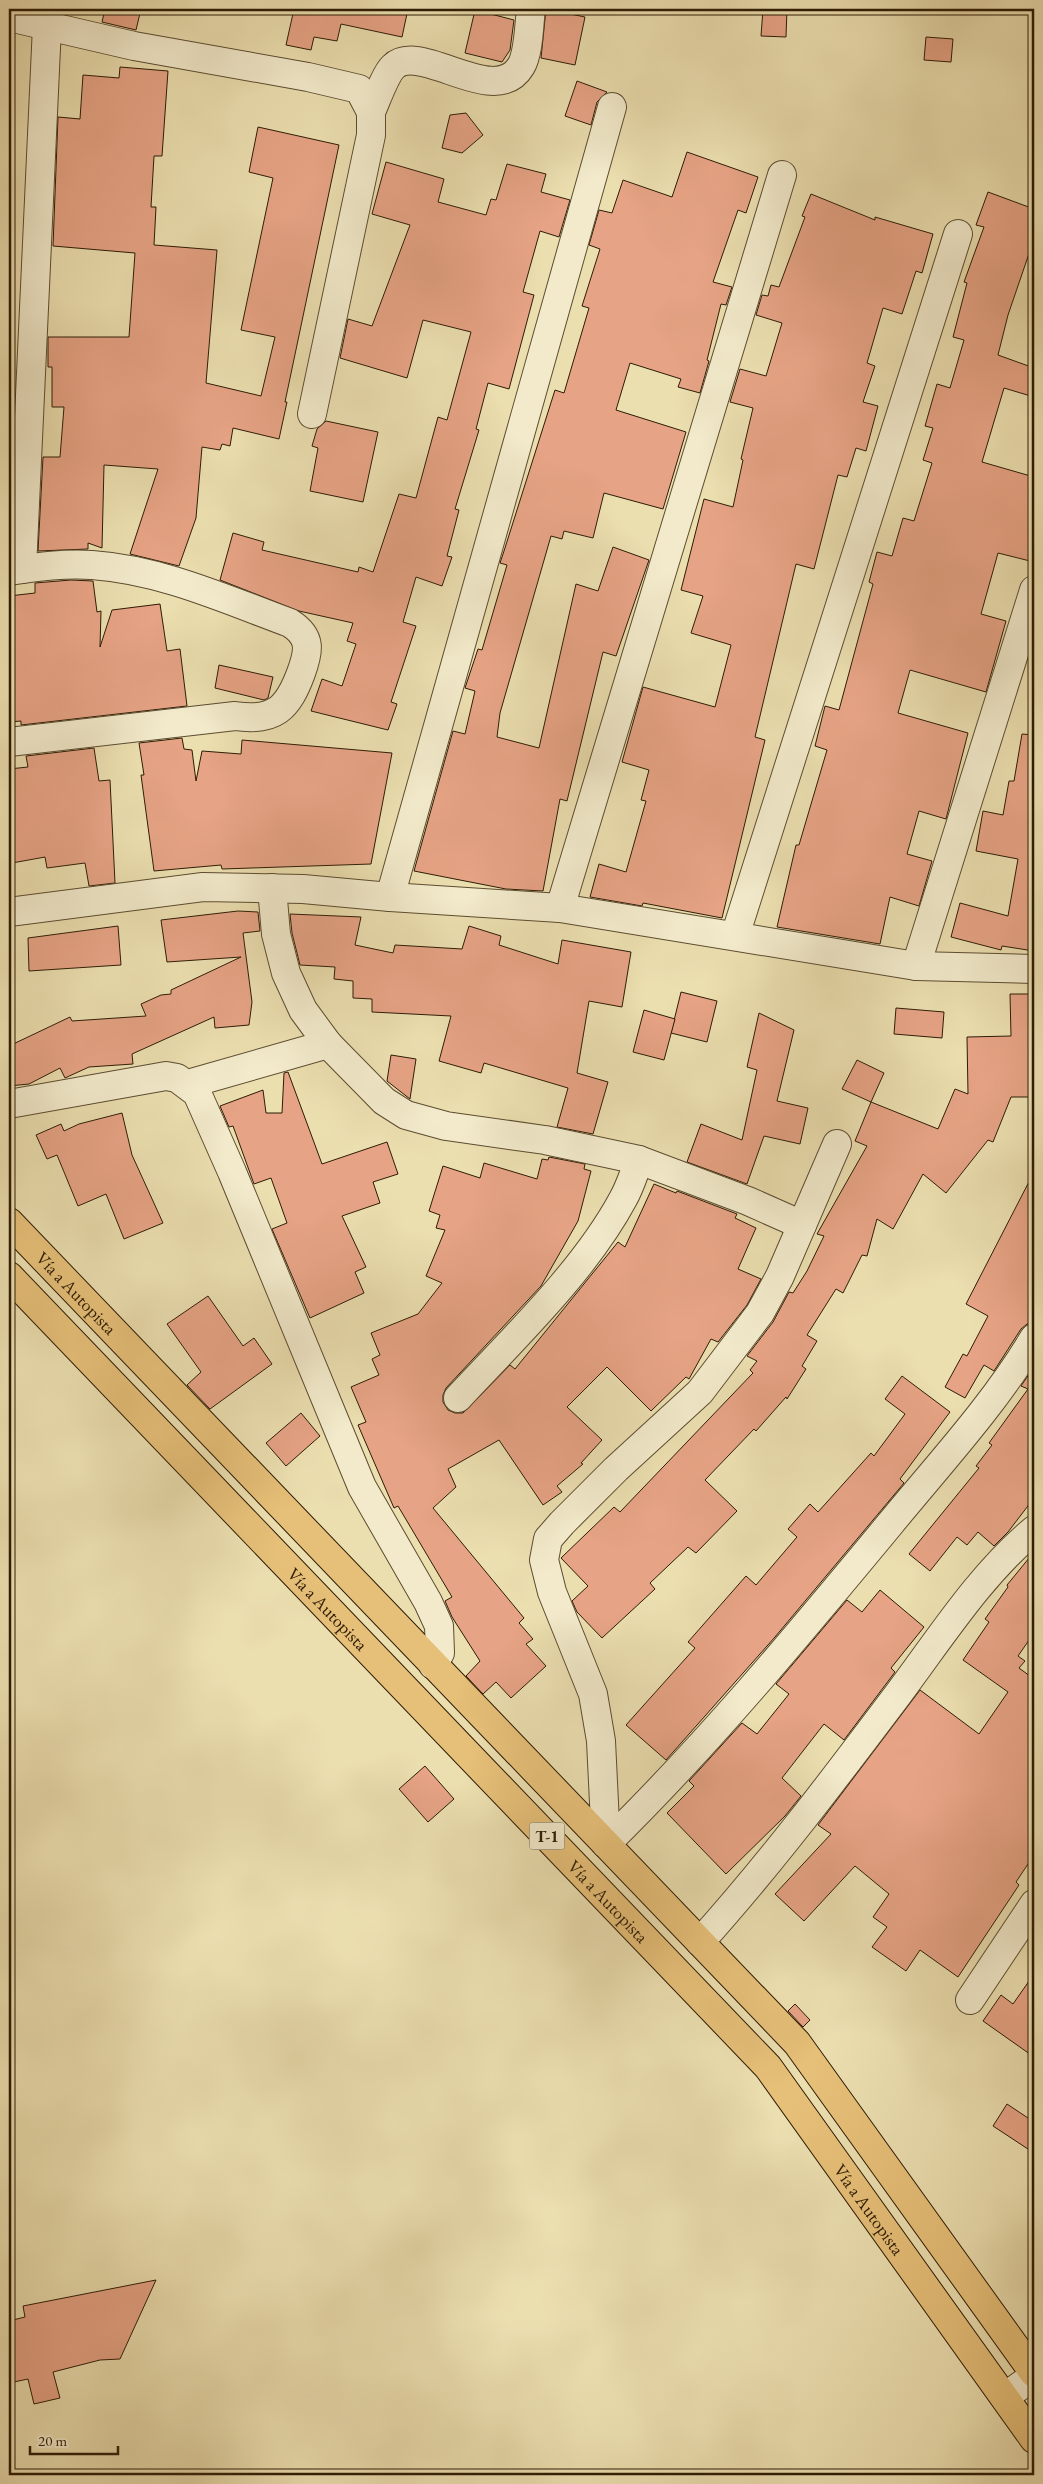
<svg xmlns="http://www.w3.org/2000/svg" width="1043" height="2484" viewBox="0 0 1043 2484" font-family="'EB Garamond',serif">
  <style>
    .building { fill: #e6a385; stroke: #2d1c05 }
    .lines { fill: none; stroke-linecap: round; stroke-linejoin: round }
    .minor-casing { stroke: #5c4c30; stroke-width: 30 }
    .trunk-casing { stroke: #2d1c05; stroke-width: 30 }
    .minor { stroke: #f2eacb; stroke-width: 28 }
    .trunk { stroke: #e6bf78; stroke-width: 28 }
    .labels { text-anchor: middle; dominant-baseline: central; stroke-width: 4; stroke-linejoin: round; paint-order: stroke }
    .shield { fill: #f2eacb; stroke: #685a40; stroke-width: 1 }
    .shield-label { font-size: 16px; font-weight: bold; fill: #2d1c05 }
    .street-label { font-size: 18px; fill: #2d1c05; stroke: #f2eacb }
  </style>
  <rect width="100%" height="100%" fill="#ebdeaf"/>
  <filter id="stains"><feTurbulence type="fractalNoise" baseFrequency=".004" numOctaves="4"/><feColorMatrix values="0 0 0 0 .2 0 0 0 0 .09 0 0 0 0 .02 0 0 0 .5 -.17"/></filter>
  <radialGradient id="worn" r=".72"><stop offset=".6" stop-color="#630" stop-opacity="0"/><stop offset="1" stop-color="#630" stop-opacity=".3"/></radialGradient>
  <!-- building -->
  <g class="building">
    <polygon points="105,9 141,9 136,30 102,22"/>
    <polygon points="294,9 408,9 402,37 341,24 337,41 314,37 311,50 286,45"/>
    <polygon points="546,9 585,17 575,65 541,58"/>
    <polygon points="763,9 787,9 786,37 761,36"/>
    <polygon points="475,10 514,20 510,50 502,62 465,53"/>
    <polygon points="926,37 953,39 951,62 924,60"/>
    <polygon points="120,67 168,71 162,156 154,156 151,207 156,207 154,245 217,250 206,383 261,396 275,337 241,330 273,178 249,172 258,127 339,145 285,402 287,402 279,439 233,428 230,446 222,444 220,450 202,447 196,518 179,566 130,554 158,469 104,465 102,548 88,543 88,549 38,551 43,457 60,457 64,407 52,407 52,367 48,367 48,337 129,337 135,253 53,246 58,117 80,119 83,75 119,78"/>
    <polygon points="577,81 607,92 597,102 591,125 565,116"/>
    <polygon points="466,113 483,135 462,153 442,148 450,115"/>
    <polygon points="687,152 758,177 746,213 738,210 713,282 732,287 726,305 721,304 707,360 709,361 700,393 678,387 681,379 630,363 616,410 686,432 663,509 604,493 593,538 564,531 562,539 551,536 500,713 497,737 539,748 576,584 598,591 613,547 649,560 616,656 603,652 567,801 560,799 543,891 506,889 414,871 453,731 465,734 475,691 465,688 478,649 482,650 507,565 500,563 504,551 555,390 564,393 589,308 582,306 600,249 589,245 599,210 612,213 623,180 672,197"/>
    <polygon points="386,162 444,179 438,202 486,215 491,199 496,200 507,164 546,174 541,192 570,200 559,237 540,231 523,292 534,295 509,389 488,383 476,429 479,430 455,509 459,510 447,556 452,557 442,586 416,577 403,622 416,626 391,702 397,704 388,730 311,711 322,679 342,686 356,644 347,641 353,623 299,611 220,580 233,533 264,542 262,550 358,572 359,567 373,572 399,494 416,498 438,417 447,420 471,332 423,320 407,378 340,358 348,319 372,326 410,225 372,214"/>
    <polygon points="988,192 1034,209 1034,239 1008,315 998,355 1034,368 1034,397 1004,388 982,462 1034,477 1034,562 998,553 981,614 1006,621 986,692 910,670 898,713 968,733 946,819 919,811 907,854 932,861 919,906 890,897 880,944 777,927 796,845 799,845 827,750 815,746 825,706 839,710 873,584 869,582 877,552 892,556 903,518 914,521 932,463 923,460 933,428 925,426 937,384 950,388 964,340 953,337 967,283 964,282 984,227 976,225"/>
    <polygon points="811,194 875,220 875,217 933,234 922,273 916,271 902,314 883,308 867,363 875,366 863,402 878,406 866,451 856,448 847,477 838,475 814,569 796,564 755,737 765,740 722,918 643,903 642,906 590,897 599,864 626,872 646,801 641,800 649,770 622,762 643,687 715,707 731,645 691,633 703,596 681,590 704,499 733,507 743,460 741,459 753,408 730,402 740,369 766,376 782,323 756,315 762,295 768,296 771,285 779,287 805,217 802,216"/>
    <polygon points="326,421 378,432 363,502 310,491 318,448 312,446 317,429"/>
    <polygon points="71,580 93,581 97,612 101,611 100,647 112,610 160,604 167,651 180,649 187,706 21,725 21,721 9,722 9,596 35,593 35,583"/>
    <polygon points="219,665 273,677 268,698 264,700 215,688"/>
    <polygon points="1022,734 1034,735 1034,951 1002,946 1001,950 951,937 960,903 1008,916 1018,859 976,851 983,811 1003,815 1009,781 1014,781"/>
    <polygon points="182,738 184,749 192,750 196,781 202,751 241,754 242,740 392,753 371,864 222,869 221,865 154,871 141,775 144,775 139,743"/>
    <polygon points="94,748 99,781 110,780 115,883 89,886 85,863 47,868 45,857 12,863 9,846 9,769 28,767 26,756"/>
    <polygon points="238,911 258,912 260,931 243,933 252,1002 249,1025 215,1028 214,1017 132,1054 133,1064 89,1067 65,1078 60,1068 29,1084 9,1086 9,1046 70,1017 72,1021 146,1016 141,1004 161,995 171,994 171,990 241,957 167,962 161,920"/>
    <polygon points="290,914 361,917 355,945 393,953 395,945 462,949 469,926 501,936 499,945 558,964 562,940 631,952 622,1007 589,1001 577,1073 608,1082 593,1134 557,1127 568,1088 484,1063 481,1073 439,1061 451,1016 372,1012 372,999 353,998 353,981 334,979 335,967 300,965 292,933"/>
    <polygon points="118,926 121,965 29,971 28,938"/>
    <polygon points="681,992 717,1001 707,1042 671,1033"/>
    <polygon points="1010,994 1034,994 1034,1097 1011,1097 993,1142 988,1140 946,1193 923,1174 893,1229 877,1219 867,1256 862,1255 843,1293 836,1289 807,1335 817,1341 802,1366 806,1369 787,1399 786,1397 756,1431 754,1429 705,1480 737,1511 696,1553 688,1547 650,1583 655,1589 602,1638 577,1612 572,1601 588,1586 561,1558 614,1507 620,1512 753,1373 750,1370 757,1361 747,1356 773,1322 789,1292 793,1293 807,1271 824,1236 817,1234 867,1146 855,1141 871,1102 938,1129 955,1089 968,1094 967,1037 1011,1036"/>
    <polygon points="896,1008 944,1012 942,1038 894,1034"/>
    <polygon points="644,1010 675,1019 664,1060 633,1052"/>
    <polygon points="759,1013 794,1030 777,1101 808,1108 800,1144 764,1136 747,1184 687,1162 701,1124 742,1140 757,1070 747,1067"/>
    <polygon points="391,1055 416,1059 410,1099 387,1081"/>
    <polygon points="857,1060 884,1073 871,1102 842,1089"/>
    <polygon points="288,1072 322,1164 387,1142 398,1174 373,1182 380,1203 342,1216 366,1267 355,1272 364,1293 310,1318 272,1229 287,1223 271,1178 254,1184 233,1126 229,1127 220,1106 263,1090 266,1113 282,1113 284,1073"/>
    <polygon points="122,1113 132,1155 163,1223 124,1239 106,1194 78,1206 57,1155 47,1159 36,1135 61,1124 64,1131 79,1124"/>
    <polygon points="549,1157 585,1164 584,1169 591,1171 578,1221 541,1286 446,1388 443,1395 443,1402 448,1410 455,1413 463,1413 510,1365 515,1369 618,1242 625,1247 654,1184 676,1193 677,1191 737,1214 735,1218 756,1228 738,1269 761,1279 747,1305 718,1342 711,1339 689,1379 686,1377 651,1411 607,1367 567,1407 602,1440 581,1463 583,1464 557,1486 562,1492 543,1505 499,1440 448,1469 456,1487 433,1508 524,1618 519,1623 533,1639 526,1644 546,1666 511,1698 496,1682 483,1694 466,1676 480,1661 452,1617 445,1601 452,1597 398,1506 394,1508 358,1425 366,1422 351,1387 379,1375 372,1359 380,1355 371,1333 418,1314 442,1283 426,1276 445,1230 436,1228 440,1215 429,1211 443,1166 480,1178 484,1163 537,1179 542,1159 548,1160"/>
    <polygon points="1034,1172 1034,1322 1027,1324 1021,1329 994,1371 984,1365 965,1398 945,1387 963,1354 967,1356 988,1316 966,1304"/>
    <polygon points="208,1296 243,1346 254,1338 272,1364 210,1409 187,1385 201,1372 167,1324"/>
    <polygon points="1034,1367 1034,1498 1008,1532 994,1546 978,1532 967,1545 957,1537 930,1571 909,1554 979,1468 976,1466 992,1445 989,1443 1028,1389 1021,1386"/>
    <polygon points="902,1376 950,1412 900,1479 904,1483 775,1637 666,1760 626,1725 695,1648 688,1642 746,1576 756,1585 797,1537 788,1529 810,1504 818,1512 871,1453 874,1456 905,1414 885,1399"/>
    <polygon points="301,1413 320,1436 286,1466 266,1443"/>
    <polygon points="1034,1552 1034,1633 1018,1656 1025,1661 1019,1668 1034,1679 1034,1855 1016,1882 1019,1885 958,1977 920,1950 906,1971 872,1947 887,1927 873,1917 889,1894 855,1866 804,1921 775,1894 831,1834 818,1825 920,1690 979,1734 1008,1692 963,1660 989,1622 985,1619 1008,1587 1007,1585"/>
    <polygon points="880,1590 924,1627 891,1668 895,1672 844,1740 824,1724 782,1778 801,1796 785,1816 726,1874 667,1813 694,1786 689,1781 742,1723 757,1734 789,1694 776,1684 847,1600 862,1612"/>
    <polygon points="425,1766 454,1799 428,1822 399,1789"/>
    <polygon points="1034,1974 1034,2057 983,2021 1001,1995 1013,2004"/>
    <polygon points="795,2004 810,2020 803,2027 788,2011"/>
    <polygon points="1007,2104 1034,2122 1034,2153 993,2126"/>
    <polygon points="156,2280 120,2359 100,2360 53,2372 60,2398 34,2404 28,2379 9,2383 9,2321 25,2317 23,2306"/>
  </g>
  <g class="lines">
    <defs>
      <g id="minor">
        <polyline points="9,17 134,46 308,77 359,89 371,112 371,135 312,414"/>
        <path d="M371,112C376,101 385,75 393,67C420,40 495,110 521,66C529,53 529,23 531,9"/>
        <polyline points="22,569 47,26"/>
        <path d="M9,571C37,567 64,563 92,565C162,570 225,599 290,623C312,637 309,651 301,673C288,708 275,722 235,716L9,742"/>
        <polyline points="272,888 276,934 286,973 303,1010 328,1044 384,1101 406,1115 446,1126 545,1140 639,1160 748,1201 802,1225"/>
        <polyline points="390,897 612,107"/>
        <polyline points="560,908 782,175"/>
        <polyline points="9,912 203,887 303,889 390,897 560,908 916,966 1034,969"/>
        <polyline points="735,936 958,234"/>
        <polyline points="916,966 1034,590"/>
        <polyline points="188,1084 328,1044"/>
        <polyline points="9,1104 166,1076 177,1078 197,1093 232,1172 362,1487 428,1602 439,1626 440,1653 433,1665"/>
        <path d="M458,1398C513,1339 585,1270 623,1199C630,1187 634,1173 639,1160"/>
        <polyline points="606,1844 601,1741 593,1694 552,1592 544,1560 548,1539 562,1523 616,1469 700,1392 760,1313 780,1276 837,1144"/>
        <path d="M606,1844C708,1744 799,1634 890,1524C939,1464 994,1405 1034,1338"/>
        <path d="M700,1942C771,1863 835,1778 899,1693C941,1637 980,1575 1034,1530"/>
        <polyline points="970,2000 1034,1904"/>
        <polyline points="1006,2396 1034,2376"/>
      </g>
      <g id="trunk">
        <path id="s1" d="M9,1222L797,2043L1034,2373"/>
        <path id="s2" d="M9,1276L768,2067L1034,2439"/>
      </g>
    </defs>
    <!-- minor casing -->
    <use href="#minor" class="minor-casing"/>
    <!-- trunk casing -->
    <use href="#trunk" class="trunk-casing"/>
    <!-- minor -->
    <use href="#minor" class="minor"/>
    <!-- trunk -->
    <use href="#trunk" class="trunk"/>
  </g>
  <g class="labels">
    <!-- shield labels -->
    <rect class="shield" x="529.5" y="1822.5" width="35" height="27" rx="4"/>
    <g class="shield-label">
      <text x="547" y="1836">T-1</text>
    </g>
    <!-- street labels -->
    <g class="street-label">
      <text stroke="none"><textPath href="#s1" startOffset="98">Vía a Autopista</textPath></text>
      <text stroke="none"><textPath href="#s2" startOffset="461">Vía a Autopista</textPath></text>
      <text stroke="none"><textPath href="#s2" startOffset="866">Vía a Autopista</textPath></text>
      <text stroke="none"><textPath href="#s2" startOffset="1271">Vía a Autopista</textPath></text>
    </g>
  </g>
  <!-- margin -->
  <rect width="1043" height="2484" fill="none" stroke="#ebdeaf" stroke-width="30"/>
  <rect x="10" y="10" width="1023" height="2464" fill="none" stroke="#2d1c05" stroke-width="2.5"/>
  <rect x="15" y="15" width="1013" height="2454" fill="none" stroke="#2d1c05"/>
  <!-- scale -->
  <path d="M30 2446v8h88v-8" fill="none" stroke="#2d1c05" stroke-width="2.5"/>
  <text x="38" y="2446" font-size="15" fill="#2d1c05" stroke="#f2eacb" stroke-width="4" paint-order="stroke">20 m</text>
  <rect width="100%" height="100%" filter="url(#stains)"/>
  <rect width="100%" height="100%" fill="url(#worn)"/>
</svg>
